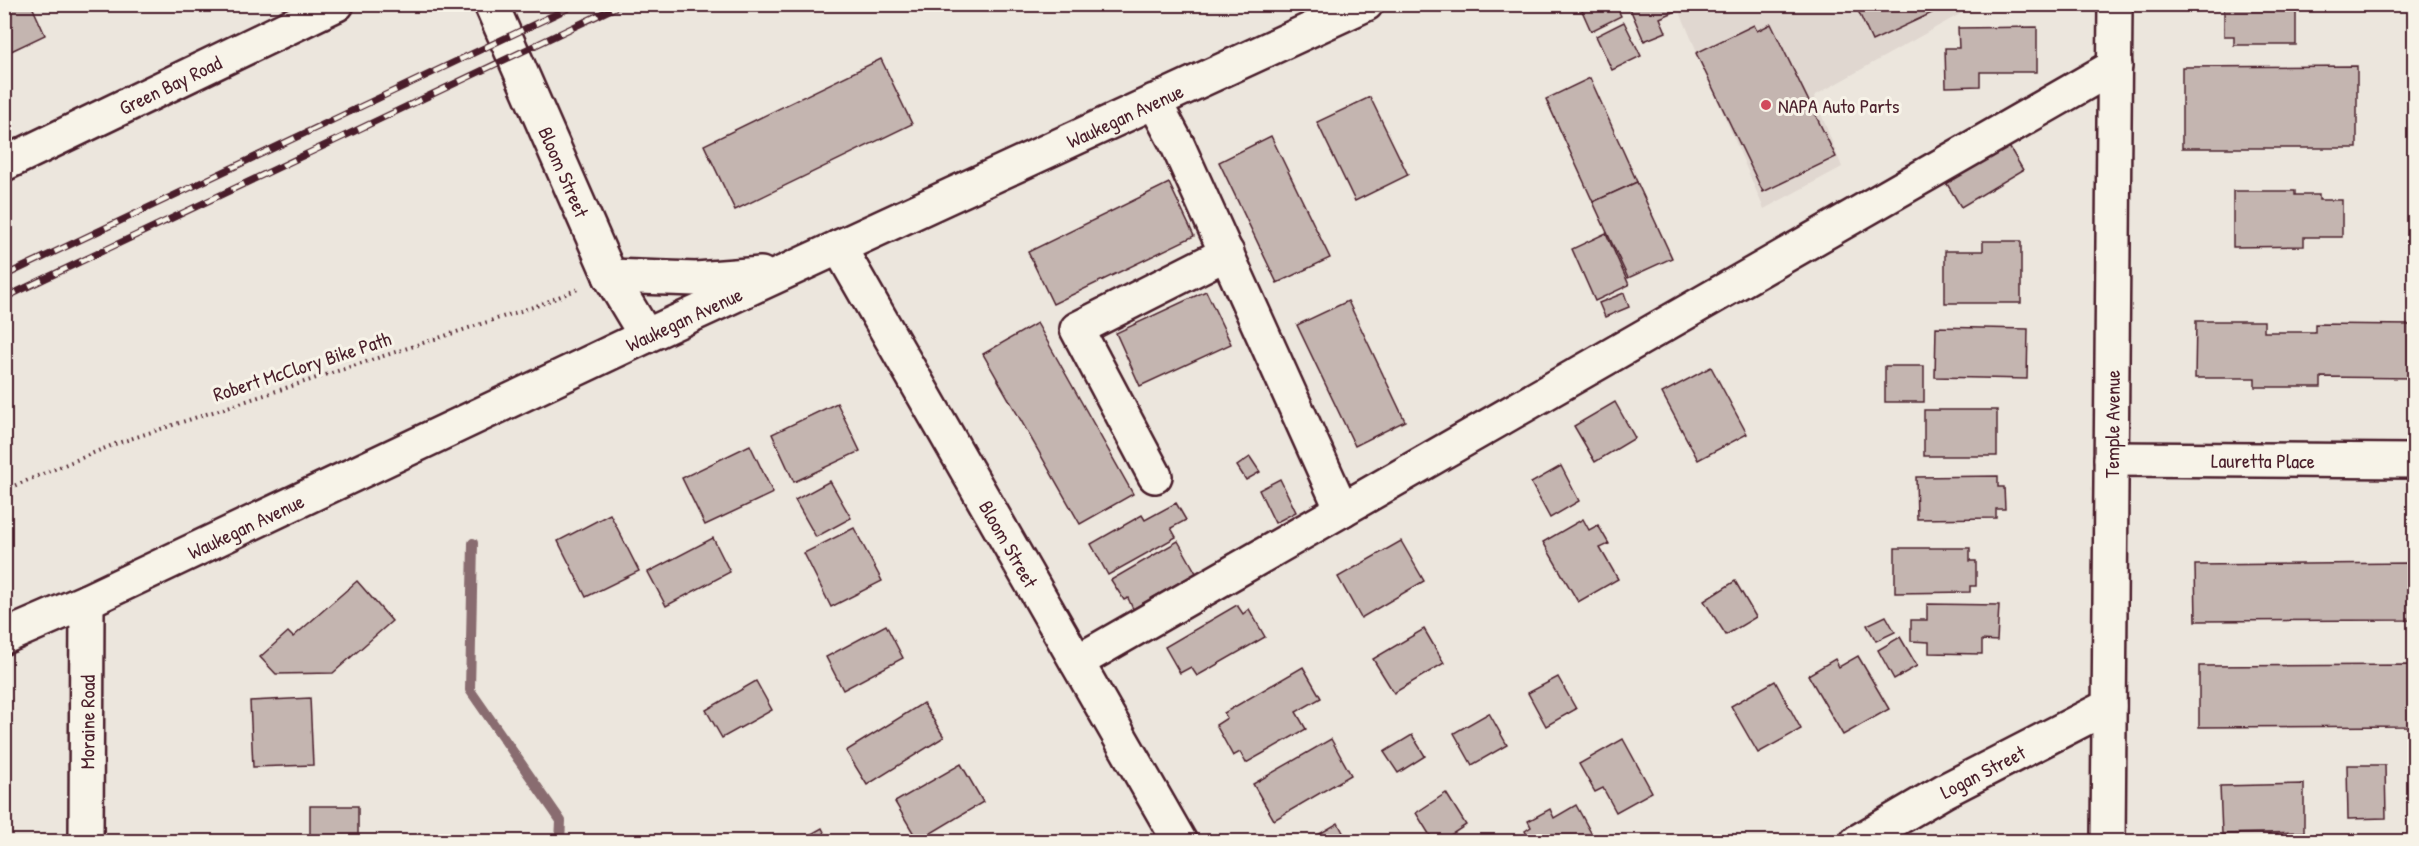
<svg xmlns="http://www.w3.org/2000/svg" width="2419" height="846" viewBox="0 0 2419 846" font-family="'Patrick Hand',sans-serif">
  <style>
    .built { fill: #e0d7d0 }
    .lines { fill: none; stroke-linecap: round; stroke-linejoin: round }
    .stream { stroke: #896c6f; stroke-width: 10 }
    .building { fill: #c4b5b0; stroke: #4a1f2b; stroke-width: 1.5 }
    .minor-casing { stroke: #4a1f2b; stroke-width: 38 }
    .major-casing { stroke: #4a1f2b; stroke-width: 38 }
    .path { stroke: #4a1f2b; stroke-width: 4; stroke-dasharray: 1.5 4.5; stroke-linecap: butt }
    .minor { stroke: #f7f3e8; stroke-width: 33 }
    .major { stroke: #f7f3e8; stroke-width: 33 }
    .rail-casing { stroke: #4a1f2b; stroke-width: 7 }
    .rail { stroke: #f7f3e8; stroke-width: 4.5; stroke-dasharray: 14; stroke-linecap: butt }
    .poi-dot { fill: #d1495b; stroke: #f7f3e8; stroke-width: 2 }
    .labels { text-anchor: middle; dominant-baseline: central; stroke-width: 6; stroke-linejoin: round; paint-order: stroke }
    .street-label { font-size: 20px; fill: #4a1f2b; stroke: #f7f3e8 }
    .poi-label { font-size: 20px; fill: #4a1f2b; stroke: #f7f3e8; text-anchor: start }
  </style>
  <rect width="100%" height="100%" fill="#ece6dd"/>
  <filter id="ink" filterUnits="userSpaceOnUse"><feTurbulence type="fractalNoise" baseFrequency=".0167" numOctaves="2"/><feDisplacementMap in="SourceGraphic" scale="12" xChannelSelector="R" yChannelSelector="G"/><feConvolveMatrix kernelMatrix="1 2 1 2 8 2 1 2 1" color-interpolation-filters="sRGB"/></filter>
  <g filter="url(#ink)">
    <!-- built -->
    <polygon class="built" points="1677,5 1976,5 1814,96 1842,167 1764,209"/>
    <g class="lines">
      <!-- stream -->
      <polyline class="stream" points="473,543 470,690 561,821 560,842"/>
    </g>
    <!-- building -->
    <g class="building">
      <polygon points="4,4 31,4 45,35 7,53 4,48"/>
      <polygon points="1579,4 1615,4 1621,16 1591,31"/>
      <polygon points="1628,4 1674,4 1676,11 1660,18 1666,32 1644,41"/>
      <polygon points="1855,4 1928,4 1932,13 1872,41"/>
      <polygon points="2224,4 2296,4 2296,45 2234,45 2234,36 2224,36"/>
      <polygon points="1624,22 1641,56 1612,70 1596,36"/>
      <polygon points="1771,24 1836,157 1763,192 1696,53 1754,25 1757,31"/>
      <polygon points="2037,27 2037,72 1980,72 1980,86 1946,87 1945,48 1959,48 1958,28"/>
      <polygon points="881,59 912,124 735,210 704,145"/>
      <polygon points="2357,66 2357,148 2182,148 2182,67"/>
      <polygon points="1590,78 1637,182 1593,202 1546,99"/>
      <polygon points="1370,97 1408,175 1355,201 1317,122"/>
      <polygon points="1271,136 1330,258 1277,283 1219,162"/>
      <polygon points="2004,138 2023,170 1961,207 1941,174"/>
      <polygon points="1637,182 1672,258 1628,278 1593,202"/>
      <polygon points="1169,183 1194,236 1053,304 1028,252"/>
      <polygon points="2233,191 2295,191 2295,195 2319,195 2319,200 2342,200 2342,237 2304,237 2304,246 2233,247"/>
      <polygon points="1606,233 1629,285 1595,301 1572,249"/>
      <polygon points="1983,241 2021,241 2021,303 1945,303 1945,251 1983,251"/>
      <polygon points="1206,291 1231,344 1140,386 1116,333"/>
      <polygon points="1624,293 1629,307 1605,317 1599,303"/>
      <polygon points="1348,301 1405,421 1355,446 1297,325"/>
      <polygon points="2196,321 2264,321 2264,332 2315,332 2315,324 2414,325 2414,378 2321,377 2321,387 2255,387 2255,378 2195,378"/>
      <polygon points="1037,323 1133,494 1080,524 983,354"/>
      <polygon points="1936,327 2028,329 2027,379 1935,377"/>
      <rect x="1885" y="366" width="39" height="36"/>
      <polygon points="1711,367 1747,434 1698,460 1662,393"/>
      <polygon points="1615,402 1635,438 1595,462 1574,426"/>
      <polygon points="837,403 860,451 794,482 772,434"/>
      <rect x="1924" y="410" width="73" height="46"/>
      <polygon points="750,445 773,493 705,525 682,478"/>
      <polygon points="1250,457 1260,472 1246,480 1237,466"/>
      <polygon points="1561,466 1579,501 1550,518 1531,483"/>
      <polygon points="1998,476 1998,487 2004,487 2005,509 1996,509 1996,518 1917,519 1916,477"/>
      <polygon points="1280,479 1296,512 1275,523 1259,490"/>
      <polygon points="830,481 851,518 816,537 795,500"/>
      <polygon points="1176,503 1186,520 1171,528 1176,537 1108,575 1091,544 1142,515 1145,520"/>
      <polygon points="610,514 639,571 586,597 558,541"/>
      <polygon points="1583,519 1589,530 1598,525 1609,544 1600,548 1618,579 1578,602 1543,542"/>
      <polygon points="854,528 882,581 831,607 804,553"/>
      <polygon points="713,538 730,572 666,606 648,572"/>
      <polygon points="1178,541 1196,573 1133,609 1128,598 1124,600 1111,580"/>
      <polygon points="1401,541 1424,581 1361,618 1338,577"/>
      <polygon points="1895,548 1970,548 1970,561 1976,561 1976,586 1970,586 1970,592 1895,593"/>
      <polygon points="2411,563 2411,620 2196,621 2195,565"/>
      <polygon points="357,581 392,621 333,673 276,674 260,657 288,632 293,637"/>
      <polygon points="1735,581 1756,617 1726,635 1704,601"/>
      <polygon points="1927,604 1999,605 1997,641 1982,640 1982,654 1929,653 1929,642 1911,641 1911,620 1927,620"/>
      <polygon points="1237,605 1243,614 1249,609 1265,637 1197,676 1191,667 1180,673 1165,647"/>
      <polygon points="1886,616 1895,632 1876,641 1867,625"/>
      <polygon points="886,625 903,658 843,690 826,657"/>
      <polygon points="1424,629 1444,663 1394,693 1373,659"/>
      <polygon points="1900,637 1917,666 1894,679 1878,650"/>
      <polygon points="1858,656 1889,709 1843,735 1808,675 1835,659 1839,667"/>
      <polygon points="2414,665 2414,726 2199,727 2199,666"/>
      <polygon points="1303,667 1321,698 1296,712 1306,729 1246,763 1240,752 1233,756 1216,725 1227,718 1224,713"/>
      <polygon points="1558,677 1576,709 1546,726 1528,693"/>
      <polygon points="756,681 772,710 722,738 706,710"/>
      <polygon points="1775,681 1801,729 1758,753 1731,706"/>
      <polygon points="310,698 313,765 253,767 250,701"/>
      <polygon points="923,703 944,737 867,785 846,751"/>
      <polygon points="1489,713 1507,745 1472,765 1454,733"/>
      <polygon points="1412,735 1425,756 1398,773 1384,752"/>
      <polygon points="1331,739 1351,775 1274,820 1253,784"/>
      <polygon points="1623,739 1652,792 1616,812 1603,788 1595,792 1579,764"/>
      <polygon points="961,764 983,802 918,841 895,802"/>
      <polygon points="2347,765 2385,765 2386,818 2348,819"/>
      <polygon points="2304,784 2304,832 2222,834 2220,786"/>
      <polygon points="1446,793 1466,825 1440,842 1434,842 1416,813"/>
      <polygon points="1576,805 1596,842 1531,842 1525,831 1531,827 1528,821 1550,809 1554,818"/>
      <rect x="310" y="806" width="48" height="36"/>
      <polygon points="1338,823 1348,842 1306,842"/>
      <polygon points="822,828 829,842 797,842"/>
    </g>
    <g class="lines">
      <defs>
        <g id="minor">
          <polyline points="1154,101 1178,146 1342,510"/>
          <path id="s1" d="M839,247L1180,842"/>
          <path id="s2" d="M2111,459L2414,461"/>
          <polyline points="1155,476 1077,329 1227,253"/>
          <path id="s3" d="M4,637L87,601L646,336"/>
          <polyline points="1077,662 2115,66"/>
          <path id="s4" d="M86,842L87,601"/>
          <path id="s5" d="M1857,842L1944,791L2109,706"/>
          <path id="s6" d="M2108,842L2115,4"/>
        </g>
        <g id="major">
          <path id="s7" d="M491,4L610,276L646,336L1366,4"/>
          <path id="s8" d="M4,164L337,4"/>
          <polyline points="610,276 696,279 761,274"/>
        </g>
      </defs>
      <!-- minor casing -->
      <use href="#minor" class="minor-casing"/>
      <!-- major casing -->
      <use href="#major" class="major-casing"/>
      <!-- path -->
      <polyline class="path" points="4,490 115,444 539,305 578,289"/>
      <!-- minor -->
      <use href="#minor" class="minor"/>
      <!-- major -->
      <use href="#major" class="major"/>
      <defs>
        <g id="rail">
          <polyline points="4,276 577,4"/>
          <polyline points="4,298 622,4"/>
        </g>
      </defs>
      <!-- rail casing -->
      <use href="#rail" class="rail-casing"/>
      <!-- rail -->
      <use href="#rail" class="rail"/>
    </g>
  </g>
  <!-- markers -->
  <circle class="poi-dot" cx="1766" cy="105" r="6"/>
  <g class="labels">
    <!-- street labels -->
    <g class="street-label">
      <text stroke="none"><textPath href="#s8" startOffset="184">Green Bay Road</textPath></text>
      <text stroke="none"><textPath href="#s7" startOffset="894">Waukegan Avenue</textPath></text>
      <text stroke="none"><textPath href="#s7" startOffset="183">Bloom Street</textPath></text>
      <text transform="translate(684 319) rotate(-25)">Waukegan Avenue</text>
      <text transform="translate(302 366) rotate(-18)">Robert McClory Bike Path</text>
      <text stroke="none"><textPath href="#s6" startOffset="418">Temple Avenue</textPath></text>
      <text stroke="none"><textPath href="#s2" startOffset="152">Lauretta Place</textPath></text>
      <text stroke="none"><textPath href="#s3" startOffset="266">Waukegan Avenue</textPath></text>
      <text stroke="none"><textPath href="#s1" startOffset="342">Bloom Street</textPath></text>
      <text stroke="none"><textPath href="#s4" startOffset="120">Moraine Road</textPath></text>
      <text stroke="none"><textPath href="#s5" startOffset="144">Logan Street</textPath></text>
    </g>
    <!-- poi labels -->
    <g class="poi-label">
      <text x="1778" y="105">NAPA Auto Parts</text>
    </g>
  </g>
  <!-- margin -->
  <rect width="2419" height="846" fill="none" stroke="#f7f3e8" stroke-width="24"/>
  <rect x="12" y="12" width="2395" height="822" fill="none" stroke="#4a1f2b" stroke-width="2" filter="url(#ink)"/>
</svg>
